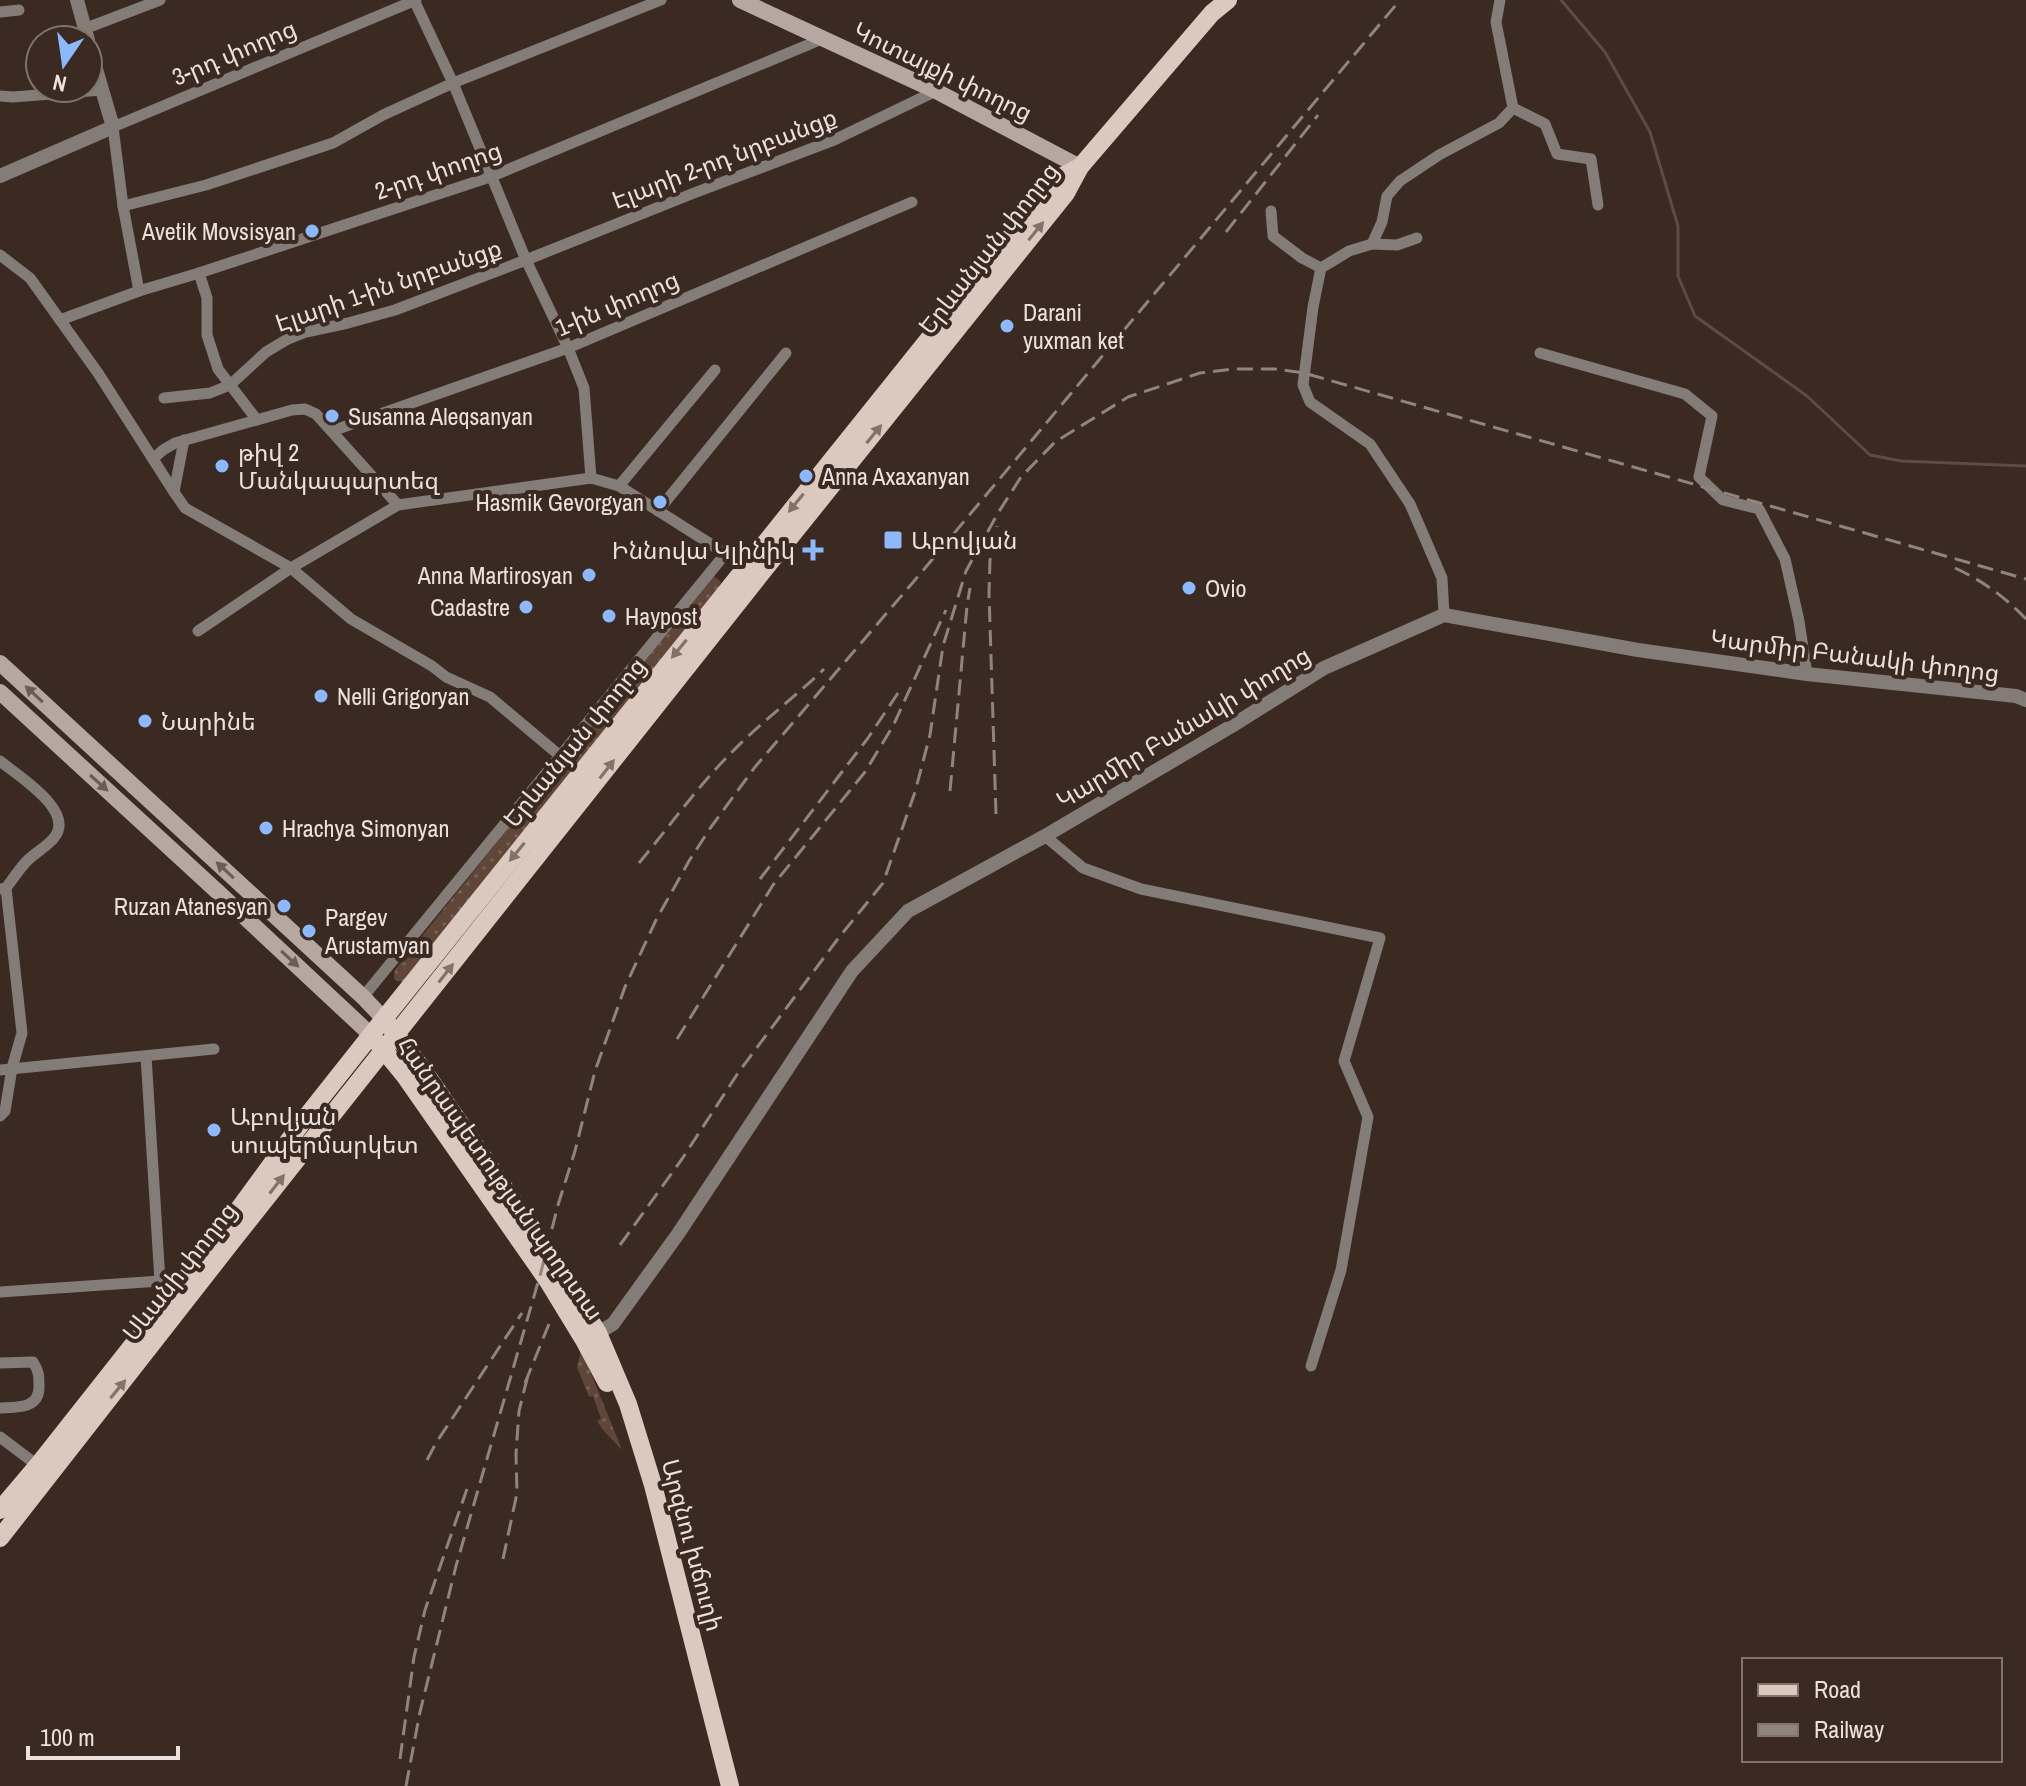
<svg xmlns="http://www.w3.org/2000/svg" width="2026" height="1786" viewBox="0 0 2026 1786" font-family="'Archivo Narrow','Noto Sans Armenian',sans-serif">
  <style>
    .grass { fill: url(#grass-dots) }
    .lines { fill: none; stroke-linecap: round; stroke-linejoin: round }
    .stream { stroke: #614a42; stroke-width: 3 }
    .minor { stroke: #847c77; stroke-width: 11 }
    .tertiary { stroke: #847c77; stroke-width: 14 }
    .secondary { stroke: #b6a8a0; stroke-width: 16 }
    .primary { stroke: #dbc9c0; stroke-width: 18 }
    .rail { stroke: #91847d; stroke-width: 3; stroke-dasharray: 16 8; stroke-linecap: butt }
    .oneway { fill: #827269 }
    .oneway2 { fill: #6c5c54 }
    .poi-dot { fill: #8db9fc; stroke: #3a2a22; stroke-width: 3 }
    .labels { text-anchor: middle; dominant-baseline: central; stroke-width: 8; stroke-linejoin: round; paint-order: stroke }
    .street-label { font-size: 24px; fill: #ece1dc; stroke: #3a2a22 }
    .poi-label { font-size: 24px; fill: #ece1dc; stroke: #3a2a22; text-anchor: start }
  </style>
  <defs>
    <pattern id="grass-dots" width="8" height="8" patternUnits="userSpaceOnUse" patternTransform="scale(2)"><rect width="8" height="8" fill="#604638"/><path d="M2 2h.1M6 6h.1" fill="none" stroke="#776054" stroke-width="1.8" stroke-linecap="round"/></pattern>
  </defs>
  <rect width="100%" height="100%" fill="#3a2a22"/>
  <!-- grass -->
  <g class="grass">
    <polygon points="714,576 721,582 719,588 403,982 396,981 394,978 395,970 705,581"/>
    <polygon points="581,1350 582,1351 622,1450 603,1430 597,1421 601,1419 593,1396 589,1397 577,1367"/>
  </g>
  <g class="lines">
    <!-- stream -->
    <polyline class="stream" points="1561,0 1605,52 1650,132 1678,226 1678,276 1695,316 1807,396 1870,455 1901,461 2026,466"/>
    <!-- minor -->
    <g class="minor">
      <polyline points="414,0 453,83 526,260 568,348 584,388 591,478"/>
      <polyline points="0,12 19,10"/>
      <polyline points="84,29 160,0"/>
      <polyline points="0,96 13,97 102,90"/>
      <polyline points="1513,108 1545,124 1557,154 1591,159 1598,205"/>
      <polyline points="123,206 206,185 333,143 383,115 453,83 661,0"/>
      <polyline points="1271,211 1273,236 1302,258 1321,268"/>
      <polyline points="1372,244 1397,245 1417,238"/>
      <polyline points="0,255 30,278 98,373 174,492 185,508 291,568 351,619 432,666 446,677 490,697 559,755"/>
      <polyline points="199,273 207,298 207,335 218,369 257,420"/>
      <polyline points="139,291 123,206 113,127 416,0"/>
      <polyline points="60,320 139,291 199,273 490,177 822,39"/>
      <polyline points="1540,353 1685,394 1712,416 1699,477 1723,500 1759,509 1785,559 1799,621 1807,674"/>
      <polyline points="164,398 210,393 230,385 266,352 286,340 306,332 348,323 395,310 526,260 694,193 834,140 936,91"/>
      <polyline points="332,431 568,348 912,202"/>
      <polyline points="153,459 163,450 175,443 292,410 305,409 316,414 398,505"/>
      <polyline points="619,486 715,370"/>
      <polyline points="174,492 184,440"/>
      <polyline points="658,511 786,353"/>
      <polyline points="1444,615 1442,578 1410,504 1370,444 1310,402 1303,385 1313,307 1321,268 1349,251 1372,244 1382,222 1387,196 1400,181 1439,155 1499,123 1513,108 1496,22 1500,0"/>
      <polyline points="198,631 291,568 398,505 591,478 619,486 750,569"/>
      <path d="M0,761C18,776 78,812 53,839C45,848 33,854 25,863C18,871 12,880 6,888L1,889"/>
      <polyline points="1045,836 1083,868 1141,889 1380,938 1344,1061 1368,1117 1341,1270 1311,1366"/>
      <polyline points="363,997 726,553"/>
      <polyline points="146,1056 160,1281 175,1292"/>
      <polyline points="0,1070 214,1049"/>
      <polyline points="0,1116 5,1111 12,1068 22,1033 6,888"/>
      <polyline points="0,1292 160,1281"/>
      <path d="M0,1363L33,1362C39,1371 39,1376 39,1387C39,1409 17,1407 0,1408"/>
      <polyline points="0,1437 41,1468"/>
    </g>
    <!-- tertiary -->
    <g class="tertiary">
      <polyline points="77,0 88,40"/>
      <polyline points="0,176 113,127 88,42"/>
      <polyline points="591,1337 613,1324 678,1234 852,971 908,911 1045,836 1230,727 1324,668 1444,615 1638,650 1807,674 2016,696 2026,700"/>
    </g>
    <!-- secondary -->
    <g class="secondary">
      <polyline points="740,0 936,91 1080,167"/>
      <polyline points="0,663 363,997 384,1019"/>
      <polyline points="0,692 220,894 371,1035"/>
    </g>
    <!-- primary -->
    <g class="primary">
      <polyline points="389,1025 426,1074 547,1250 598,1333 628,1404 653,1485 730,1786"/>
      <polyline points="378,1043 405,1076 548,1281 584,1340 607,1383"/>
      <polyline points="0,1510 38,1465 222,1232 306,1117 371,1035 1057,179 1080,167"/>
      <polyline points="0,1538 233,1240 759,576 1066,193 1080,167 1212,13 1228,0"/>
    </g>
    <!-- rail -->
    <g class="rail">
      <polyline points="1226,232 1318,115"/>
      <path d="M1955,568C1983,581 2005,597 2026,619"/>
      <polyline points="950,791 967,606 970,588"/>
      <polyline points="996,814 989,593 990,560 997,526"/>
      <path d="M639,863C669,827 698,786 731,753C760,723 794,698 824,669"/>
      <polyline points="760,879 868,738 898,693"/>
      <polyline points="677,1039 773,885 865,772 893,726 946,610"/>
      <polyline points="620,1245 682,1159 738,1073 837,940 883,883 915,792 930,735 943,646 966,571 998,513 1021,477 1055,442 1128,397 1200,373 1233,369 1275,369 1304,373 2026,579"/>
      <polyline points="525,1383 549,1324"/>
      <polyline points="427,1460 436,1443 522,1313"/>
      <polyline points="503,1559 517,1493 516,1454 519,1411 528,1375"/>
      <polyline points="400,1759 414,1657 425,1610 467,1489"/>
      <polyline points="406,1786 420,1712 456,1566 541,1272 558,1205 575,1151 595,1071 625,987 656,920 689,861 711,827 755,767 915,580 1400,0"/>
    </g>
  </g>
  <!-- one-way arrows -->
  <defs><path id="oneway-solid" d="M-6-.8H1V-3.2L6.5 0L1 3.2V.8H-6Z" transform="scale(2)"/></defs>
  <g class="oneway">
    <use href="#oneway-solid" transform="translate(1036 231) rotate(-51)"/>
    <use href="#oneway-solid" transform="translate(874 434) rotate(-51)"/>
    <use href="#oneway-solid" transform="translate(796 503) rotate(129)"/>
    <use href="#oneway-solid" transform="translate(679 649) rotate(129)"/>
    <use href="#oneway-solid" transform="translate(607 769) rotate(-52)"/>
    <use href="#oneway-solid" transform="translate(517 852) rotate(129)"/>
    <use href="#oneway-solid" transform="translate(446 973) rotate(-52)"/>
    <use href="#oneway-solid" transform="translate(277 1184) rotate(-52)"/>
    <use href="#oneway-solid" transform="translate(118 1389) rotate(-51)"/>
  </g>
  <g class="oneway2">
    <use href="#oneway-solid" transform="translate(34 694) rotate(-137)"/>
    <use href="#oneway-solid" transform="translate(99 783) rotate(42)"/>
    <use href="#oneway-solid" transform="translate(225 870) rotate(-137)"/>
    <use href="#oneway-solid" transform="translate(290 959) rotate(43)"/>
  </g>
  <!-- markers -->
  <g class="poi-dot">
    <circle cx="312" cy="231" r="8"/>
    <circle cx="1007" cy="326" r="8"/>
    <circle cx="332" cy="416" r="8"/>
    <circle cx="222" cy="466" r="8"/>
    <circle cx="806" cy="476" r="8"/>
    <circle cx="660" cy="502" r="8"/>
    <rect x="883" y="530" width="20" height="20" rx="4"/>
    <path d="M809 538h8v8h8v8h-8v8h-8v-8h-8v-8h8z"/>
    <circle cx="589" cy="575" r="8"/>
    <circle cx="1189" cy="588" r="8"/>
    <circle cx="526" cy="607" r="8"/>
    <circle cx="609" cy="616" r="8"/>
    <circle cx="321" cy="696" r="8"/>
    <circle cx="145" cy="721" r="8"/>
    <circle cx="266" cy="828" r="8"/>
    <circle cx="284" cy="906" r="8"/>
    <circle cx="309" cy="931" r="8"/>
    <circle cx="214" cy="1130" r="8"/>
  </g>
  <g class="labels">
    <!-- street labels -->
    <g class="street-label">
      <text transform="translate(234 52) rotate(-23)">3-րդ փողոց</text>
      <text transform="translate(943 71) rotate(26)">Կոտայքի փողոց</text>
      <text transform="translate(724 158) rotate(-21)">Էլարի 2-րդ նրբանցք</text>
      <text transform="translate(438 170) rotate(-19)">2-րդ փողոց</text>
      <text transform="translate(988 248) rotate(-52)">Երևանյան փողոց</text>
      <text transform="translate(388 285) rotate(-19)">Էլարի 1-ին նրբանցք</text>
      <text transform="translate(617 303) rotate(-23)">1-ին փողոց</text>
      <text transform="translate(1855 655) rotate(7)">Կարմիր Բանակի փողոց</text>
      <text transform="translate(1183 727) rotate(-31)">Կարմիր Բանակի փողոց</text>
      <text transform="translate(574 742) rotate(-51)">Երևանյան փողոց</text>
      <text transform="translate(501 1178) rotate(55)">Հանրապետության պողոտա</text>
      <text transform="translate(179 1271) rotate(-52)">Սևանի փողոց</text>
      <text transform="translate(693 1545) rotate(75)">Արզնու խճուղի</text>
    </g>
    <!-- poi labels -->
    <g class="poi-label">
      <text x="296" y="231" text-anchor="end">Avetik Movsisyan</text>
      <text x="1023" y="312">Darani<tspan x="1023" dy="28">yuxman ket</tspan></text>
      <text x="348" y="416">Susanna Aleqsanyan</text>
      <text x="238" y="452">թիվ 2<tspan x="238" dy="28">Մանկապարտեզ</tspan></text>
      <text x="822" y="476">Anna Axaxanyan</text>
      <text x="644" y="502" text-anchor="end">Hasmik Gevorgyan</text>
      <text x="911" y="540">Աբովյան</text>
      <text x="795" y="550" text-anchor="end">Իննովա Կլինիկ</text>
      <text x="573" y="575" text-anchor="end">Anna Martirosyan</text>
      <text x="1205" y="588">Ovio</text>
      <text x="510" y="607" text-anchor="end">Cadastre</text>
      <text x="625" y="616">Haypost</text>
      <text x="337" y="696">Nelli Grigoryan</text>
      <text x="161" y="721">Նարինե</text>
      <text x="282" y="828">Hrachya Simonyan</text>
      <text x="268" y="906" text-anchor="end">Ruzan Atanesyan</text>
      <text x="325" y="917">Pargev<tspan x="325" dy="28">Arustamyan</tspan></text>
      <text x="230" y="1116">Աբովյան<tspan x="230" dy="28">սուպերմարկետ</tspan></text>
    </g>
  </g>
  <!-- legend -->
  <rect x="1742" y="1658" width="260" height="104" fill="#3a2a22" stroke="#81736c" stroke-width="2"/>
  <rect x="1758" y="1684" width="40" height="12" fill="#dbc9c0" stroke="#81736c" stroke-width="2"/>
  <text x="1814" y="1698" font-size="24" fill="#ece1dc">Road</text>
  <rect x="1758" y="1724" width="40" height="12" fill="#91847d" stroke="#81736c" stroke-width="2"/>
  <text x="1814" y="1738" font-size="24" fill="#ece1dc">Railway</text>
  <!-- north arrow -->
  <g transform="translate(64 64) rotate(193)"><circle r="38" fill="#3a2a22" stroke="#81736c" stroke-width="2"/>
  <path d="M0-6L14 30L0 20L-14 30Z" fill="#8db9fc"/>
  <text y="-12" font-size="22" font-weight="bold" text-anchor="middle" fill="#ece1dc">N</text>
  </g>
  <!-- scale -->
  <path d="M28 1746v12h150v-12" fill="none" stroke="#ece1dc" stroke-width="4"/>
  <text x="40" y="1746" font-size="24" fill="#ece1dc" stroke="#3a2a22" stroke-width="6" paint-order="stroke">100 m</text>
</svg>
